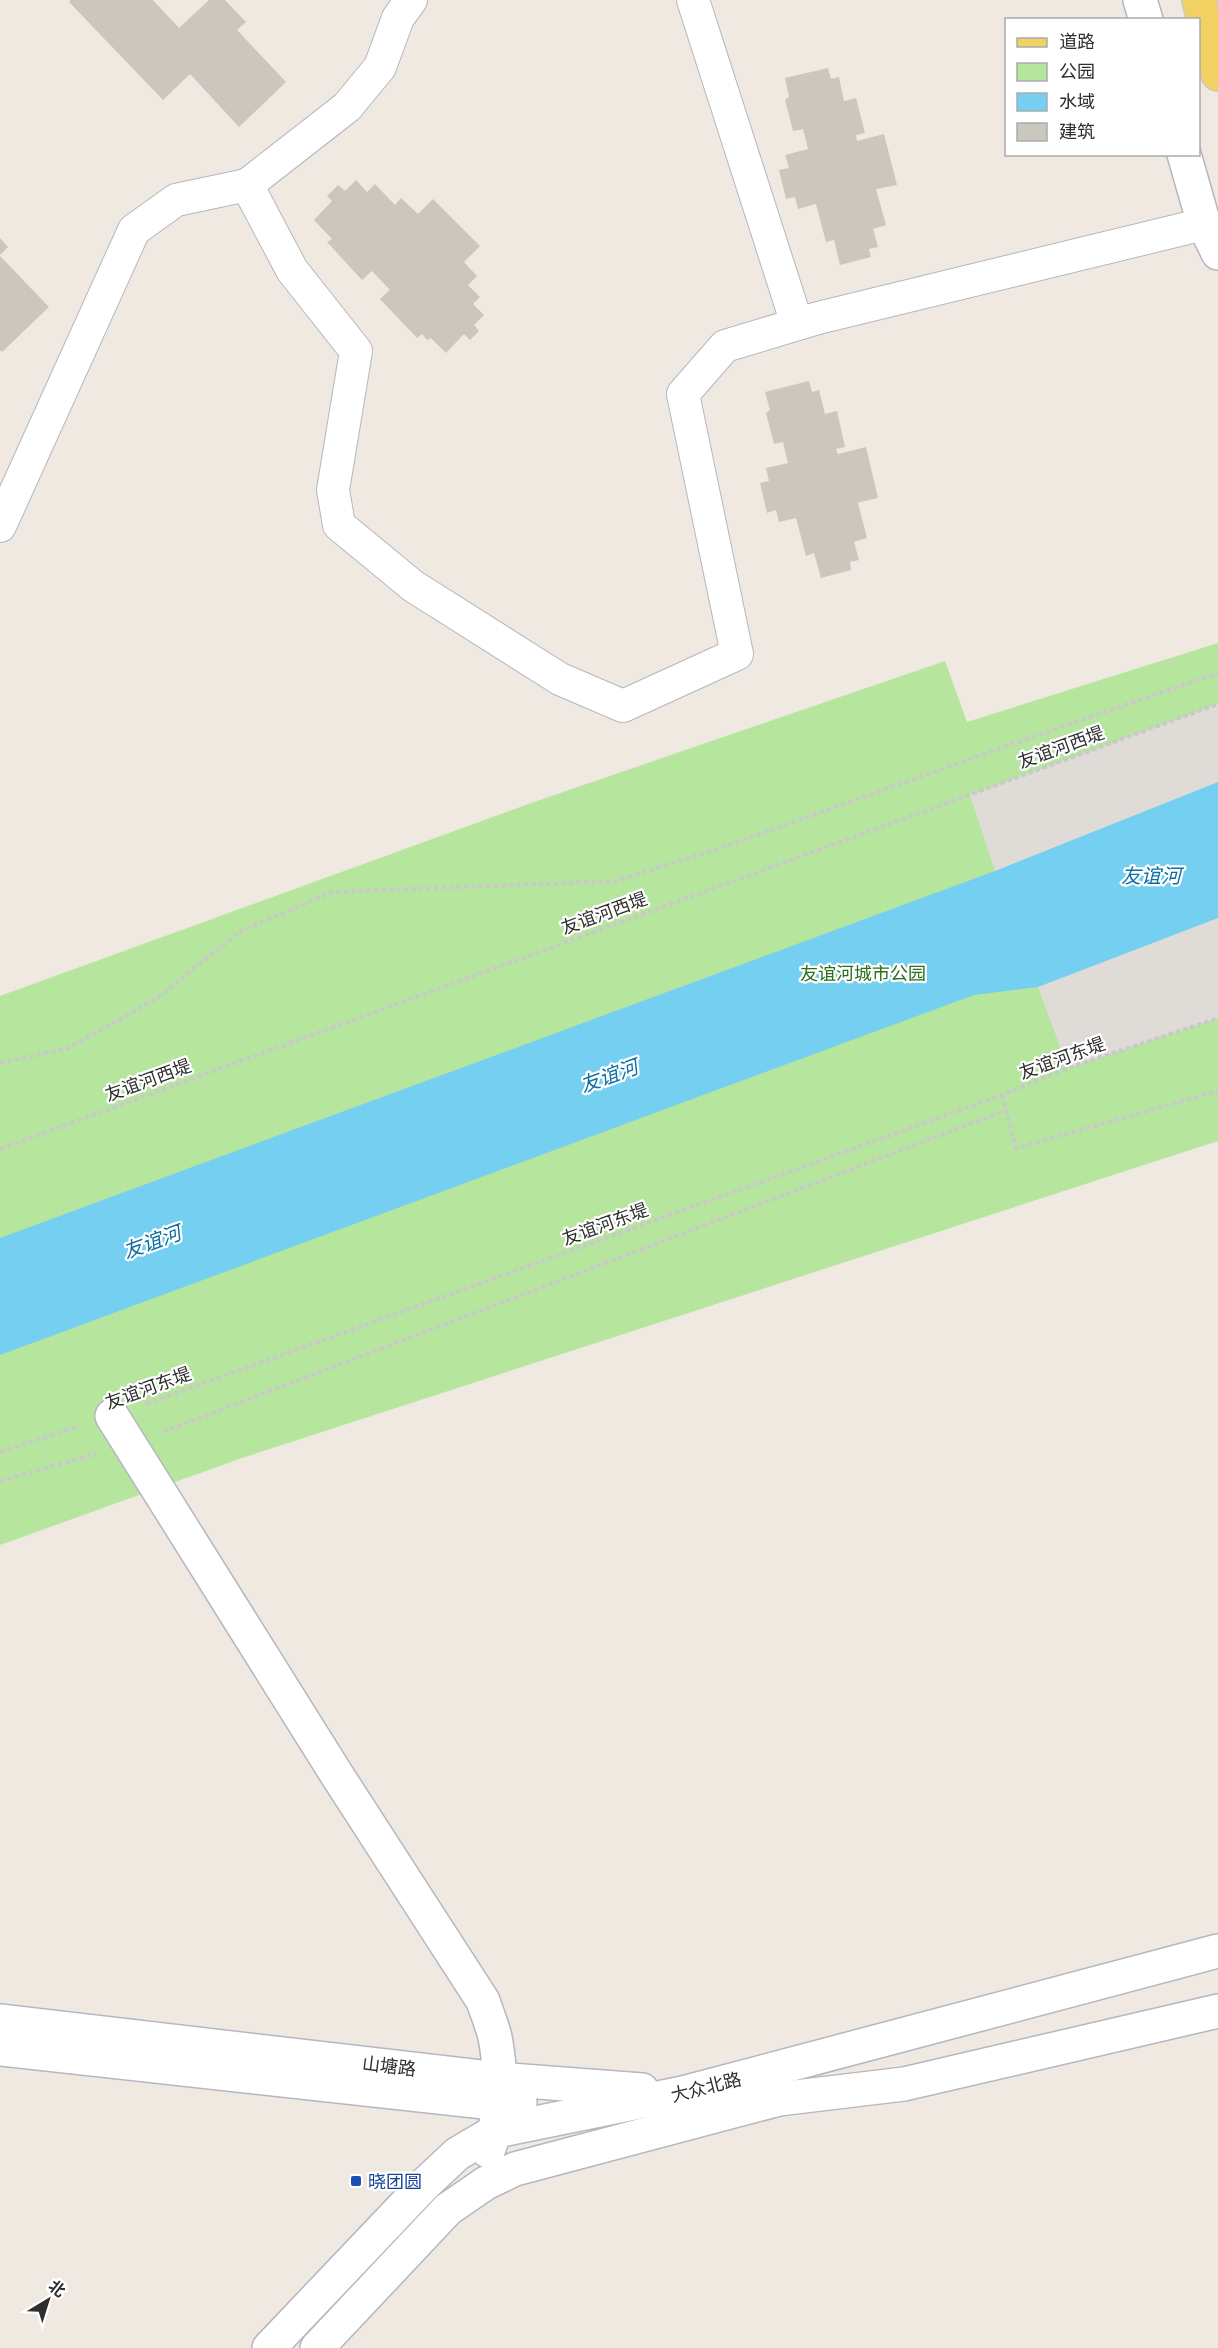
<svg xmlns="http://www.w3.org/2000/svg" width="1218" height="2348" viewBox="0 0 1218 2348" font-family="'Work Sans','Noto Sans SC',sans-serif">
  <style>
    .green { fill: #b6e59e }
    .plaza { fill: #dfdcd8 }
    .water { fill: #75cff0 }
    .building { fill: #cbc7bf }
    .lines { fill: none; stroke-linecap: round; stroke-linejoin: round }
    .street-casing { stroke: #b4b7c1; stroke-width: 34 }
    .secondary-casing { stroke: #b4b7c1; stroke-width: 36 }
    .primary-casing { stroke: #c9c9c9; stroke-width: 36 }
    .path { stroke: #c9c9c9; stroke-width: 4; stroke-dasharray: 4.5 3; stroke-linecap: butt }
    .street { stroke: #fff; stroke-width: 32 }
    .secondary { stroke: #fff; stroke-width: 33 }
    .primary { stroke: #f2d163; stroke-width: 33 }
    .transit-dot { fill: #1a4fb4; stroke: #fff; stroke-width: 2 }
    .labels { text-anchor: middle; dominant-baseline: central; stroke-width: 4.5; stroke-linejoin: round; paint-order: stroke }
    .street-label { font-size: 18px; fill: #2e2e2e; stroke: #fff }
    .park-label { font-size: 18px; fill: #2c6e1b; stroke: #fff }
    .transit-label { font-size: 18px; fill: #164399; stroke: #fff; text-anchor: start }
    .water-label { font-size: 20px; font-style: italic; fill: #0d6fa3; stroke: #fff }
  </style>
  <rect width="100%" height="100%" fill="#efe9e1"/>
  <!-- green -->
  <polygon class="green" points="1218,643 1218,1141 242,1458 0,1545 0,996 534,802 945,661 967,722"/>
  <!-- plaza -->
  <polygon class="plaza" points="1218,704 1218,1018 1068,1068 995,871 970,795"/>
  <!-- water -->
  <polygon class="water" points="1218,782 1218,918 1038,987 974,995 0,1355 0,1238 995,871"/>
  <!-- building -->
  <g class="building">
    <polygon points="71,0 153,0 179,28 209,0 225,0 246,22 237,30 286,82 239,127 190,74 163,100 69,2"/>
    <polygon points="828,68 831,79 839,77 844,101 856,98 865,133 856,135 857,141 884,134 897,185 876,189 886,225 873,229 878,247 869,249 871,257 840,265 834,240 826,242 816,204 798,209 795,197 786,199 779,170 789,168 785,155 808,149 803,129 793,131 785,100 789,97 785,78"/>
    <polygon points="356,180 367,192 375,184 395,205 401,198 418,214 433,199 480,246 464,262 477,276 468,285 480,297 473,304 484,315 474,325 479,331 470,340 464,334 446,353 431,338 427,340 422,334 417,338 380,299 390,290 372,271 362,280 327,242 332,239 314,220 332,201 327,196 338,185 345,191"/>
    <polygon points="0,238 8,247 0,255"/>
    <polygon points="0,256 49,307 2,352 0,350"/>
    <polygon points="809,381 812,392 819,390 825,414 837,411 845,447 836,449 838,454 866,447 878,498 852,504 858,503 867,538 854,542 859,560 850,562 851,570 821,578 814,553 806,556 796,518 779,522 776,510 767,513 760,483 769,481 766,468 788,463 783,442 774,444 766,413 770,410 765,392"/>
  </g>
  <g class="lines">
    <defs>
      <g id="street">
        <polyline points="693,0 797,324"/>
        <polyline points="247,185 347,107 380,67 398,18 411,0"/>
        <polyline points="0,526 134,230 176,200 247,185 292,270 356,351 333,490 339,525 413,586 560,679 623,706 737,654 683,394 725,346 818,318 1204,224"/>
      </g>
      <g id="secondary">
        <polyline points="1140,0 1146,20"/>
        <polyline points="1184,154 1204,224 1218,253"/>
        <path d="M112,1416L337,1775L483,2001C487,2013 492,2025 495,2037C502,2073 502,2117 488,2151"/>
        <polyline points="0,2021 498,2079 642,2090"/>
        <polyline points="0,2049 484,2102 520,2103"/>
        <polyline points="269,2348 424,2185 457,2154 496,2131 683,2093 1218,1951"/>
        <polyline points="317,2348 448,2209 486,2183 515,2169 779,2099 904,2084 1218,2011"/>
      </g>
      <polyline id="primary" points="1199,0 1218,74"/>
    </defs>
    <!-- street casing -->
    <use href="#street" class="street-casing"/>
    <!-- secondary casing -->
    <use href="#secondary" class="secondary-casing"/>
    <!-- primary casing -->
    <use href="#primary" class="primary-casing"/>
    <!-- path -->
    <g class="path">
      <polyline points="0,1063 69,1048 157,998 241,931 333,892 616,881 729,845 1012,744 1218,673"/>
      <polyline points="1002,1095 1016,1148 1218,1091"/>
      <polyline points="0,1149 1218,704"/>
      <polyline points="146,1404 1002,1095 1068,1068 1218,1018"/>
      <polyline points="163,1432 1006,1110"/>
      <polyline points="0,1452 79,1426"/>
      <polyline points="0,1481 96,1454"/>
    </g>
    <!-- street -->
    <use href="#street" class="street"/>
    <!-- secondary -->
    <use href="#secondary" class="secondary"/>
    <!-- primary -->
    <use href="#primary" class="primary"/>
  </g>
  <!-- markers -->
  <rect class="transit-dot" x="350" y="2175" width="12" height="12" rx="3"/>
  <g class="labels">
    <!-- street labels -->
    <g class="street-label">
      <text transform="translate(1061 747) rotate(-20)">友谊河西堤</text>
      <text transform="translate(604 913) rotate(-20)">友谊河西堤</text>
      <text transform="translate(1062 1058) rotate(-20)">友谊河东堤</text>
      <text transform="translate(148 1080) rotate(-20)">友谊河西堤</text>
      <text transform="translate(605 1224) rotate(-20)">友谊河东堤</text>
      <text transform="translate(148 1388) rotate(-20)">友谊河东堤</text>
      <text transform="translate(389 2066) rotate(7)">山塘路</text>
      <text transform="translate(706 2087) rotate(-14)">大众北路</text>
    </g>
    <!-- park labels -->
    <g class="park-label">
      <text x="863" y="973">友谊河城市公园</text>
    </g>
    <!-- transit labels -->
    <g class="transit-label">
      <text x="368" y="2181">晓团圆</text>
    </g>
    <!-- water labels -->
    <g class="water-label">
      <text x="1151" y="876">友谊河</text>
      <text transform="translate(609 1076) rotate(-20)">友谊河</text>
      <text transform="translate(152 1242) rotate(-20)">友谊河</text>
    </g>
  </g>
  <!-- legend -->
  <rect x="1005" y="18" width="195" height="138" fill="#ffffff" stroke="#ababab" stroke-width="1.5"/>
  <rect x="1017" y="38" width="30" height="9" fill="#f2d163" stroke="#ababab" stroke-width="1.5"/>
  <text x="1059" y="48" font-size="18" fill="#2e2e2e">道路</text>
  <rect x="1017" y="63" width="30" height="18" fill="#b6e59e" stroke="#ababab" stroke-width="1.5"/>
  <text x="1059" y="78" font-size="18" fill="#2e2e2e">公园</text>
  <rect x="1017" y="93" width="30" height="18" fill="#75cff0" stroke="#ababab" stroke-width="1.5"/>
  <text x="1059" y="108" font-size="18" fill="#2e2e2e">水域</text>
  <rect x="1017" y="123" width="30" height="18" fill="#cbc7bf" stroke="#ababab" stroke-width="1.5"/>
  <text x="1059" y="138" font-size="18" fill="#2e2e2e">建筑</text>
  <!-- north arrow -->
  <g transform="translate(48 2300) rotate(38)" stroke="#ffffff" stroke-width="4.5" paint-order="stroke">
  <path d="M0-4.5L10 22L0 15L-10 22Z" fill="#2e2e2e"/>
  <text y="-9" font-size="16" font-weight="bold" text-anchor="middle" fill="#2e2e2e">北</text>
  </g>
</svg>
